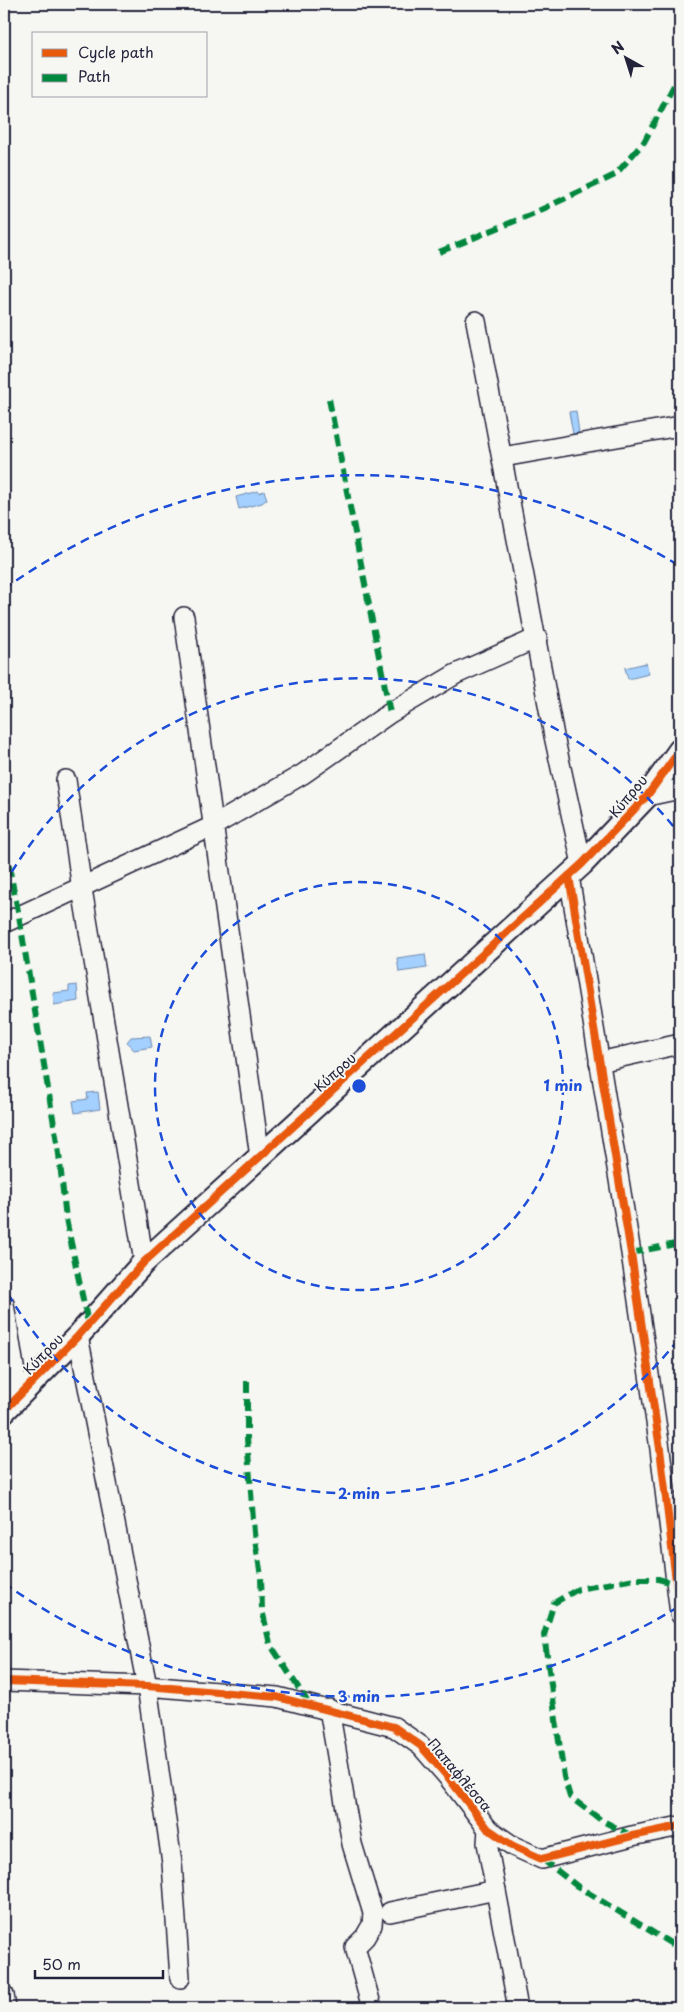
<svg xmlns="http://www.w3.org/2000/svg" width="684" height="2012" viewBox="0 0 684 2012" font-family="'Playpen Sans',sans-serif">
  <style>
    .water { fill: #a3d0fe; stroke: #6f8ab0 }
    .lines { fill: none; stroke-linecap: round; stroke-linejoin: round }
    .minor-casing { stroke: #22223b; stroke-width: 22 }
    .tertiary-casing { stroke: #22223b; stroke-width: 26 }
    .minor { stroke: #f6f6f2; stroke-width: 19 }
    .tertiary { stroke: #f6f6f2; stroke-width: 22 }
    .quiet { stroke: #00873e; stroke-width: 6; stroke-dasharray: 12 6; stroke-linecap: butt }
    .cycleway-casing { stroke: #f6f6f2; stroke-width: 11 }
    .cycleway { stroke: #e8590c; stroke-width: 8 }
    .ring { fill: none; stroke: #1d4ed8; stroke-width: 2.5; stroke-dasharray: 9 6 }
    .labels { text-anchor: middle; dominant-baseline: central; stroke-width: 4; stroke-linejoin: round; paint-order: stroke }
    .street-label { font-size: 14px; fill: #22223b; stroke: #f6f6f2 }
    .centre { fill: #1d4ed8; stroke: #f6f6f2; stroke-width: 2.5 }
    .ring-label { font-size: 15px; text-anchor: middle; font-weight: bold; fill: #1d4ed8; stroke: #f6f6f2; stroke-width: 4; stroke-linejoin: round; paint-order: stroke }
  </style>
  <rect width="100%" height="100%" fill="#f6f6f2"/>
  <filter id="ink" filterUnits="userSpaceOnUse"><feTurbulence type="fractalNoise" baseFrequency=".02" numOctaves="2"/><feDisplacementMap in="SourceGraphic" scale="10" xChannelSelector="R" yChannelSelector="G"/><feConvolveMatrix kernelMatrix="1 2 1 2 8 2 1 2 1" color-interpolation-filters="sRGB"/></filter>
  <g filter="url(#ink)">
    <!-- water -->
    <g class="water">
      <polygon points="576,411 579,433 573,434 569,412"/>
      <polygon points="258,491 259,493 264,491 267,499 262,503 239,509 236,497"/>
      <polygon points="646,663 649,674 628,679 625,668"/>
      <polygon points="425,954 427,968 399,972 397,958"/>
      <polygon points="77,985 78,1001 54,1005 53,993 69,991 69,986"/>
      <polygon points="150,1036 152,1047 134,1050 127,1042 131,1037"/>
      <polygon points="98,1092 100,1109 75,1113 73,1101 88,1099 87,1093"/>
    </g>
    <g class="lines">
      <defs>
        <g id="minor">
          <polyline points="476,321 554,736 582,864"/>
          <polyline points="503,457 680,426"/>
          <polyline points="184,617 260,1157"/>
          <polyline points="66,780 82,889 144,1262"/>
          <polyline points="647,796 680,789"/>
          <polyline points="569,876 631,1253 660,1449 680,1614"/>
          <polyline points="4,923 213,826 303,774 390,713 456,674 537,638"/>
          <polyline points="599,1062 680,1044"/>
          <polyline points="4,1304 19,1398"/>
          <polyline points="78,1336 147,1686 172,1863 180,1978"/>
          <polyline points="4,1681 147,1686 277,1697 394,1727 421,1746 448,1777 488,1829 513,1846 542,1859 632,1836 680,1826"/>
          <polyline points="329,1709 352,1844 373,1913 372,1925 365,1937 355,1947 372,2008"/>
          <polyline points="488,1829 487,1843 518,2008"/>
          <polyline points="390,1912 496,1890"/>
          <polyline points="4,1995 6,2008"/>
        </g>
        <polyline id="tertiary" points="4,1411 78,1336 144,1262 582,864 647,796 680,750"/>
      </defs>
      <!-- minor casing -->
      <use href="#minor" class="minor-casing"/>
      <!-- tertiary casing -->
      <use href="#tertiary" class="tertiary-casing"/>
      <!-- minor -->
      <use href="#minor" class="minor"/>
      <!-- tertiary -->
      <use href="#tertiary" class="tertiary"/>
      <!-- quiet -->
      <g class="quiet">
        <polyline points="676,4 680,9"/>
        <polyline points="439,252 532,214 615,175 644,142 680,74"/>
        <polyline points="329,399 390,713"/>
        <polyline points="5,847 19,916 59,1154 66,1219 88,1323"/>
        <polyline points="631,1253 680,1243"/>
        <polyline points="247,1381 247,1438 254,1533 261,1576 262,1610 270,1644 309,1704"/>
        <polyline points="632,1836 601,1820 570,1797 564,1777 544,1635 554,1603 578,1589 635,1579 658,1579 676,1584"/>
        <polyline points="542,1859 577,1886 680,1949"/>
      </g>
      <defs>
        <g id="cycleway">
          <polyline points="569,876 631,1253 660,1449 680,1614"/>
          <polyline points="4,1411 78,1336 144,1262 582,864 647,796 680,750"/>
          <polyline points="4,1681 147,1686 277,1697 394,1727 421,1746 448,1777 488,1829 513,1846 542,1859 632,1836 680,1826"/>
        </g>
      </defs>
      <!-- cycleway casing -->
      <use href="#cycleway" class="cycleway-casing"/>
      <!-- cycleway -->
      <use href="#cycleway" class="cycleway"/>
    </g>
  </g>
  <!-- distance rings -->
  <g class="ring">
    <circle cx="359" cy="1086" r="204"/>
    <path d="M678 1340A408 408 0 0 1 4 1287M4 885A408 408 0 0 1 678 832"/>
    <path d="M678 1607A611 611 0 0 1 4 1583M4 589A611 611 0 0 1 678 565"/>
  </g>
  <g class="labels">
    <!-- street labels -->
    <g class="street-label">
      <text transform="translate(628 796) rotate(-50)">Κύπρου</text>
      <text transform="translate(335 1072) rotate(-42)">Κύπρου</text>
      <text transform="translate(43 1354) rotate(-46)">Κύπρου</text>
      <text transform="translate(460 1775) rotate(50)">Παπαφλέσσα</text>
    </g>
  </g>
  <circle cx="359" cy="1086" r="8" class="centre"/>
  <g class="ring-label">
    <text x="563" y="1091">1 min</text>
    <text x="359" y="1499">2 min</text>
    <text x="359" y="1702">3 min</text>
  </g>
  <!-- margin -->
  <rect width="684" height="2012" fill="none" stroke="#f6f6f2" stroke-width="20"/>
  <rect x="10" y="10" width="664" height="1992" fill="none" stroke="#22223b" stroke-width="2" filter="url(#ink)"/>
  <!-- legend -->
  <rect x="32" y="32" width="175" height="65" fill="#f6f6f2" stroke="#a1a1a9"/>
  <rect x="42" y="49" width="25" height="8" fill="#e8590c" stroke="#a1a1a9"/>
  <text x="78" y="58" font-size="15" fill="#22223b">Cycle path</text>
  <rect x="42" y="74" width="25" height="8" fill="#00873e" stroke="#a1a1a9"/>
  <text x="78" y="82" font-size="15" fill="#22223b">Path</text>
  <!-- north arrow -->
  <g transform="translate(626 58) rotate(321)" stroke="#f6f6f2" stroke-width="4" paint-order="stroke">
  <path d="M0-4L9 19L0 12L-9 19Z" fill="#22223b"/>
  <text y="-8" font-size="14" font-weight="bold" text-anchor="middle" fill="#22223b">N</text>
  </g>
  <!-- scale -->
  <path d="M35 1970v8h128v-8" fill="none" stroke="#22223b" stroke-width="2.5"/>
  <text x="42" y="1970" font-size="15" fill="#22223b" stroke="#f6f6f2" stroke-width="4" paint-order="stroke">50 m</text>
</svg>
